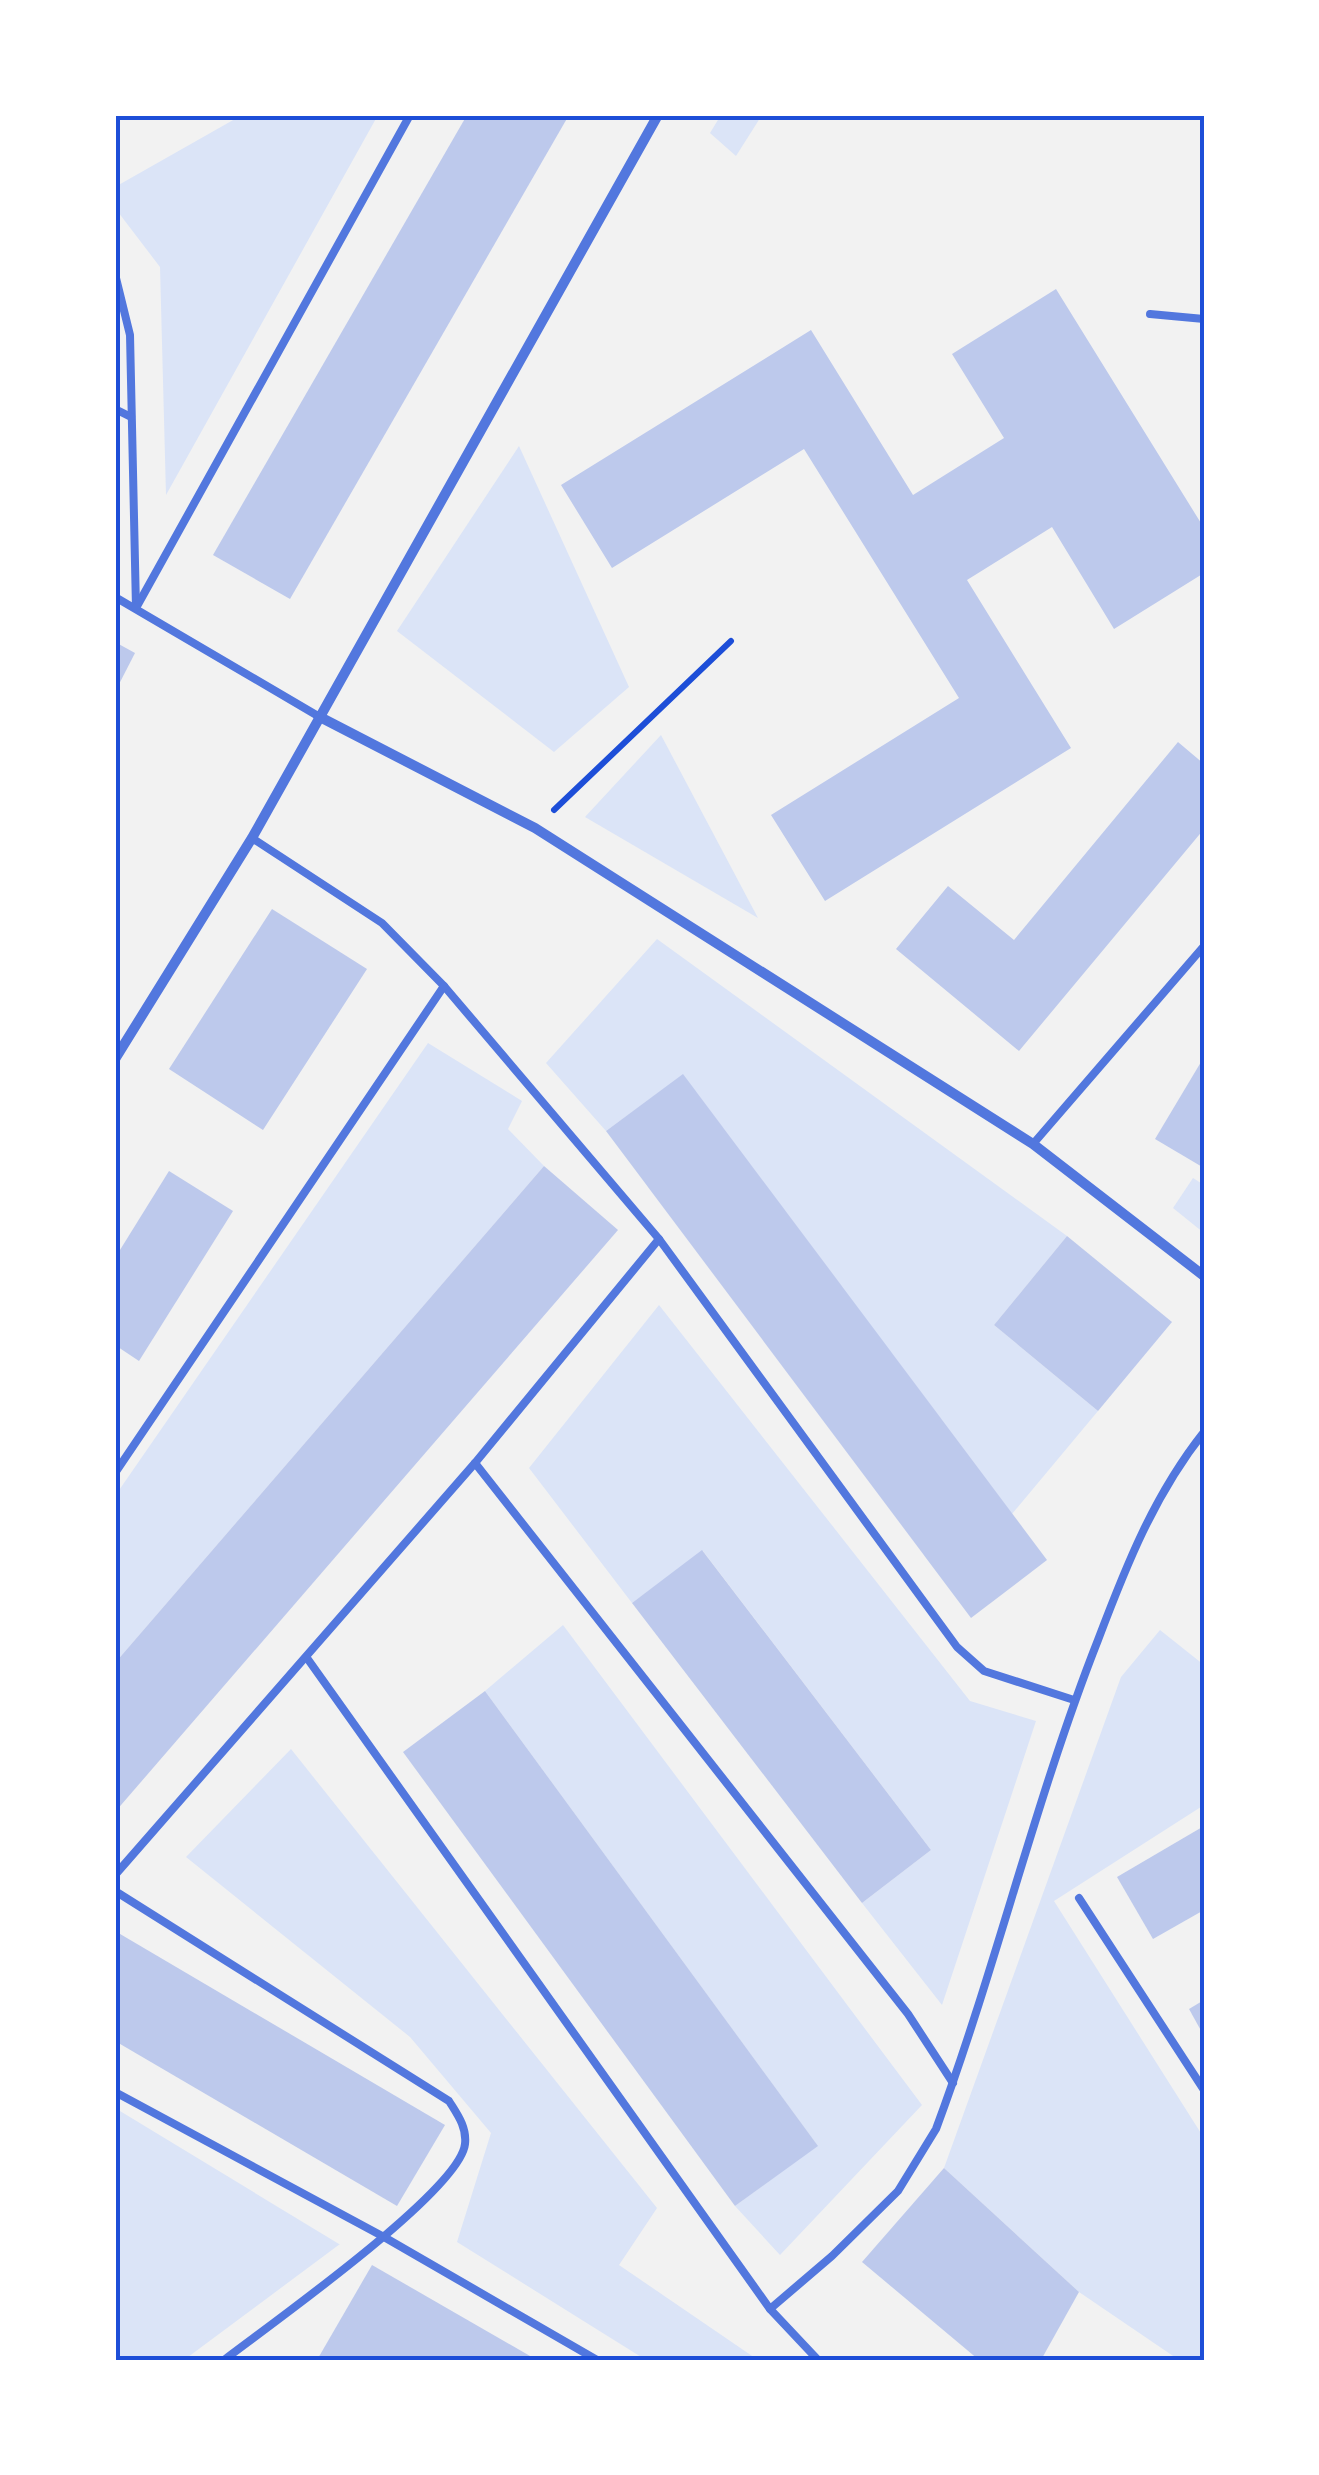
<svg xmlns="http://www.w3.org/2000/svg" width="1319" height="2475" viewBox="0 0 1319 2475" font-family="Commissioner,sans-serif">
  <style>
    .green { fill: #dbe4f7 }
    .building { fill: #bdc9ec }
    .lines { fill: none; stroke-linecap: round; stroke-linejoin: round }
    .path { stroke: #1d4ed8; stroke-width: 6 }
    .service { stroke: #5277de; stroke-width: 8 }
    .minor { stroke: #5277de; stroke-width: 10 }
    .neatline { fill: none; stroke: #1d4ed8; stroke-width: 4 }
  </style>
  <rect width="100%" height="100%" fill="#f2f2f2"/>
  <!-- green -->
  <g class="green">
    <polygon points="242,115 378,115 166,495 160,267 115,208 115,187"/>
    <polygon points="721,115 762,115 736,156 710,133"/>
    <polygon points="519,446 629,687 554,752 397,631"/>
    <polygon points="661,735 758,918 585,817"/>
    <polygon points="657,939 1067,1236 994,1325 1098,1411 1012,1514 683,1075 606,1131 546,1063"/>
    <polygon points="428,1043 522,1101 508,1129 544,1166 115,1663 115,1496"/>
    <polygon points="1193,1178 1204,1185 1204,1233 1173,1208"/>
    <polygon points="659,1305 970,1701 1036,1721 942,2005 862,1903 931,1850 703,1551 632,1603 529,1468"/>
    <polygon points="563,1625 922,2105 780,2255 735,2206 817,2145 485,1691"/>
    <polygon points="1160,1630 1204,1665 1204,1805 1054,1901 1204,2138 1204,2360 1179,2360 1079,2292 944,2168 1121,1677"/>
    <polygon points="291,1749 657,2208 619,2265 758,2360 646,2360 457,2242 491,2133 410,2037 186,1857"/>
    <polygon points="115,2108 339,2244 340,2244 184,2360 115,2360"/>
  </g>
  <!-- building -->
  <g class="building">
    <polygon points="467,115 569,115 290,599 213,555"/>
    <polygon points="1056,289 1204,528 1204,573 1114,629 1052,527 967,580 1071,748 825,901 771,815 959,698 804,449 612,568 561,485 811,330 913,495 1004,438 952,354"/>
    <polygon points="115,642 135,653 115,692"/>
    <polygon points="1178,742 1204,764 1204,829 1019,1051 896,949 948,886 1014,940"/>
    <polygon points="272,909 367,969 263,1130 169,1069"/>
    <polygon points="1204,1057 1204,1168 1155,1139"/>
    <polygon points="683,1074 1047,1560 971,1618 606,1131"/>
    <polygon points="544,1166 618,1230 115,1812 115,1663"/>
    <polygon points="169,1171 233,1211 139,1361 115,1345 115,1258"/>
    <polygon points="1067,1236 1172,1322 1098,1411 994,1325"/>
    <polygon points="702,1550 931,1850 862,1903 632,1603"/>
    <polygon points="485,1691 818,2146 735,2206 403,1752"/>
    <polygon points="1204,1826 1204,1910 1153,1939 1117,1877"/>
    <polygon points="115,1931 445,2125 397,2206 115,2041"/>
    <polygon points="1204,2000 1204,2036 1189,2009"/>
    <polygon points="944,2168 1079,2292 1041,2360 979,2360 862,2262"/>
    <polygon points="372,2265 537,2360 317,2360"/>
  </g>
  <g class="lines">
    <!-- path -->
    <polyline class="path" points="554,810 731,641"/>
    <!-- service -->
    <g class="service">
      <polyline points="115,119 119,115"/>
      <polyline points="115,274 130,335 136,608"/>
      <polyline points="1150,314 1204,319"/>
      <polyline points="115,409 131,417"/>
      <polyline points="115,597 318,716"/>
      <polyline points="136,608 410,115"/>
      <polyline points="252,838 382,923 444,986 659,1239 957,1647 984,1671 1074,1700"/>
      <polyline points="1033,1144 1204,946"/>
      <polyline points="475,1463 908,2014 953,2083"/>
      <polyline points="115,1473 444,986"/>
      <path d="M307,1658L770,2309L832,2256L898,2191L936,2129C996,1968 1035,1800 1098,1640C1126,1566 1154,1495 1204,1432"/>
      <polyline points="115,1875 475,1463 659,1239"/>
      <path d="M115,1891L449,2101C457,2114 467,2127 465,2144C460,2191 268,2326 224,2360"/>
      <polyline points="1079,1898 1204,2090"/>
      <polyline points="115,2092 384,2237 597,2360"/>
      <polyline points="770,2309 818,2360"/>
    </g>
    <!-- minor -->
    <g class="minor">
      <polyline points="318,716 535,828 1033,1144 1204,1276"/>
      <polyline points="115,1059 252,838 658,115"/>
    </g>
  </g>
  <!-- border -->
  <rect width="1319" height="2475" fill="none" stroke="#ffffff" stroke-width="235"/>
  <rect x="118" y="118" width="1084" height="2240" class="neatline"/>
</svg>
